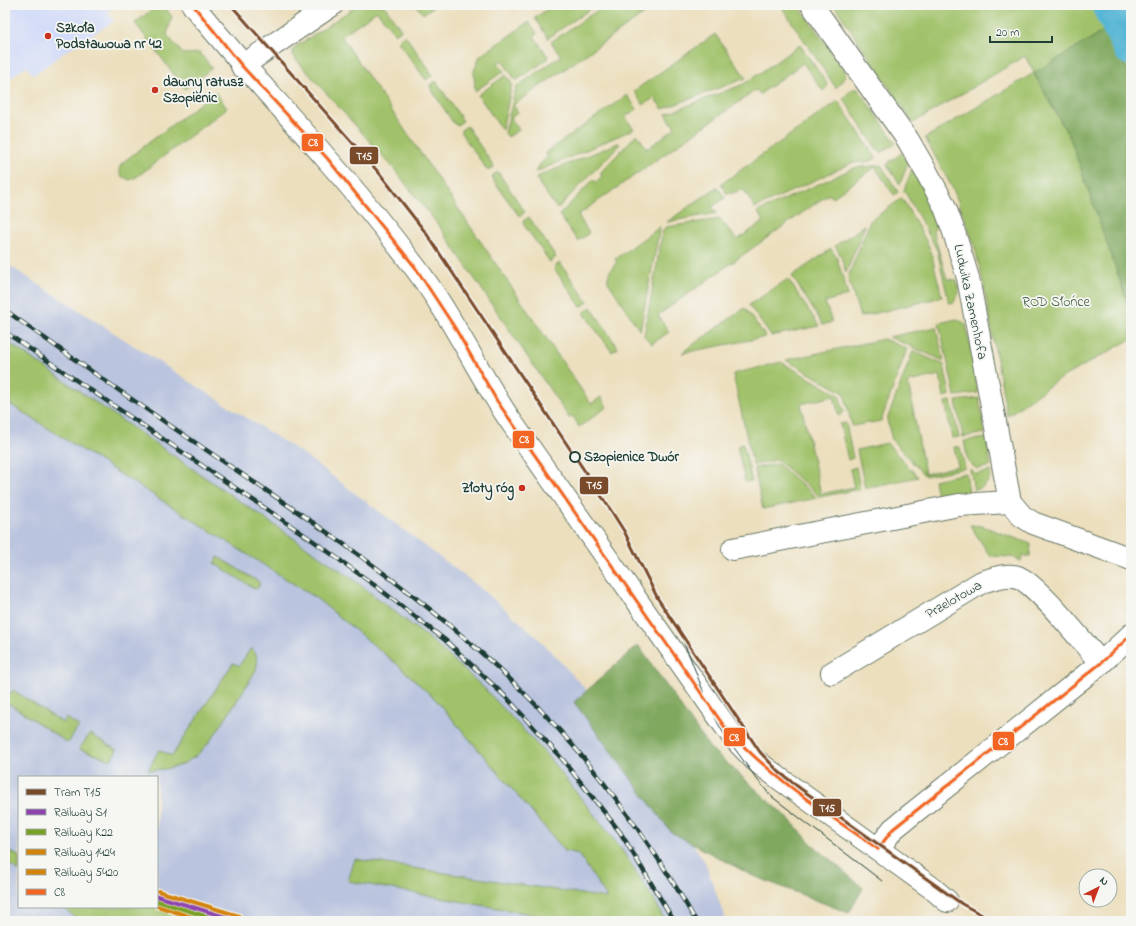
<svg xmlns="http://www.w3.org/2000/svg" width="1136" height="926" viewBox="0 0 1136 926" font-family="'Indie Flower',sans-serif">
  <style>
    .built { fill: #d0daf9 }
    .industrial { fill: #bac4de; fill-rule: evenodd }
    .green { fill: #a1c26a; stroke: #60804f }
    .forest { fill: #80a85e; stroke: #507249 }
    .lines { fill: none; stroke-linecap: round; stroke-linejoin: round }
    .river { stroke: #57b6d5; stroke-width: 37 }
    .minor-casing { stroke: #677664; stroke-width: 24 }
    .minor { stroke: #fff; stroke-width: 22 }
    .tram { stroke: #1f3d34; stroke-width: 1 }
    .rail-casing { stroke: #1f3d34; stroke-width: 4.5 }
    .rail { stroke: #f6f6f2; stroke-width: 3; stroke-dasharray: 9; stroke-linecap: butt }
    .bus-1-casing { stroke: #f6f6f2; stroke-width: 6 }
    .bus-1 { stroke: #f26522; stroke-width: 3 }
    .rail-1-casing { stroke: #f6f6f2; stroke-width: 7 }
    .rail-2-casing { stroke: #f6f6f2; stroke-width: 7 }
    .rail-3-casing { stroke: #f6f6f2; stroke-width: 7 }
    .rail-4-casing { stroke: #f6f6f2; stroke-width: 7 }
    .rail-1 { stroke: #8e44ad; stroke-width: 4 }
    .rail-2 { stroke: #78a024; stroke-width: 4 }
    .rail-3 { stroke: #d2830a; stroke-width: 4 }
    .rail-4 { stroke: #d2830a; stroke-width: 4 }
    .tram-1-casing { stroke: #f6f6f2; stroke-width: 6 }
    .tram-1 { stroke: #7a4b2a; stroke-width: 3 }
    .poi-dot { fill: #c8321e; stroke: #f6f6f2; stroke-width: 1.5 }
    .stop-dot { fill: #f6f6f2; stroke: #1f3d34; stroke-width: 2 }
    .labels { text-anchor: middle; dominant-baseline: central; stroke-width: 3.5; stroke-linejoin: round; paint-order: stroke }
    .poi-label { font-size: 14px; font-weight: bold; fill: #1f3d34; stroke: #f6f6f2; text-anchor: start }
    .street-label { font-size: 14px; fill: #1f3d34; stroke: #f6f6f2 }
    .park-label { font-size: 14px; fill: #405e42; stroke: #f6f6f2 }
    .stop-label { font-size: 14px; font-weight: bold; fill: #1f3d34; stroke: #f6f6f2; text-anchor: start }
    .line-badge { stroke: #f6f6f2; stroke-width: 1.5 }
    .badge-label { font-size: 11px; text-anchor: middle; font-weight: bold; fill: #fff }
  </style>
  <rect width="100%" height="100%" fill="#f6f6f2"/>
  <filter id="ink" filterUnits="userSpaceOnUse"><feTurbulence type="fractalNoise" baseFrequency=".025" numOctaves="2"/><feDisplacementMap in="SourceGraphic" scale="8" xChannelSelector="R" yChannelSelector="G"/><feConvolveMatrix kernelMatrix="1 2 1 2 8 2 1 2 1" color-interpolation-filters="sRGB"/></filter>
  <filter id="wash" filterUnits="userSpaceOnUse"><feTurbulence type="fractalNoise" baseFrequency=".012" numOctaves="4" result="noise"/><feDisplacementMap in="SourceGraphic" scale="16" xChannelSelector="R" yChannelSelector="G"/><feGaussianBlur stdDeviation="0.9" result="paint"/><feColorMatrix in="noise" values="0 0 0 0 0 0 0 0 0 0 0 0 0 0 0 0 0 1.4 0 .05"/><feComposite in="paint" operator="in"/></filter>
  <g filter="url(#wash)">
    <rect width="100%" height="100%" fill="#ecdfbe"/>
    <!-- built -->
    <polygon class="built" points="5,5 116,5 107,12 114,21 68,50 33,75 26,66 5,82"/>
    <!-- industrial -->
    <path class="industrial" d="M5,263L303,454L478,586L535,635L584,687L705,862L726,921H5ZM19,777H157V907H19Z"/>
    <!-- green -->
    <g class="green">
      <polygon points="158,5 163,5 172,17 167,35 183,54 200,53 212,68 185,89 135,23"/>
      <polygon points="358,5 384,5 401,30 395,34 377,11 341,36 591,404 601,397 607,407 579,427 573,416 569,418 439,226 390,164 292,55 294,48"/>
      <polygon points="416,5 436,5 423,14"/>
      <polygon points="553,5 596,5 548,38 535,18"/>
      <polygon points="605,5 615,5 620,12 632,5 657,5 513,105 518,112 511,118 519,130 508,137 505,133 516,87 561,56 551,42"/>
      <polygon points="789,5 798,5 845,71 845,77 836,88 783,9"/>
      <polygon points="834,5 1131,5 1131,78 1107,29 1034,74 1070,138 1108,242 1131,312 1131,339 1056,381 1007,416 983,282 974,244 954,191 925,138 1034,73 1025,56 913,123"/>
      <polygon points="529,22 537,33 534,36 549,58 516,81 502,60 498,63 504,71 475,91 474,71 480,56"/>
      <polygon points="715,34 746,78 663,109 654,98 643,105 634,91"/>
      <polygon points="405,35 433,75 426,80 399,43 399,40"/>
      <polygon points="800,45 828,85 823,91 803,63 760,94 756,90 578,215 589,233 578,241 559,215 593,180 596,182 602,176 600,173 637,134 647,149 675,128 666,114 744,84"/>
      <polygon points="506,75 512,84 502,130 478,95"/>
      <polygon points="436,81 463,121 457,125 454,124 431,89 430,85"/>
      <polygon points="853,89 858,89 896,143 882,152 878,151 843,98"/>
      <polygon points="215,92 227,108 138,176 130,180 121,176 119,169 122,163"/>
      <polygon points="627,95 637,109 625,117 634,129 536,172 540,164 548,157 545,153"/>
      <polygon points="838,101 876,158 870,161 852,163 755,208 744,190 727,194 721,184"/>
      <polygon points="467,126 494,167 488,171 461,133 461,130"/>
      <polygon points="618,143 620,144 557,209 540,185 537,177"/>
      <polygon points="902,153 908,162 900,184 887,165 889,162"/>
      <polygon points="881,165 898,192 894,195 875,167 832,198 829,194 658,315 669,332 652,344 644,336 663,230 666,227 720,219 737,240 764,221 757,212 854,168"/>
      <polygon points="912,169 940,222 933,231 947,279 957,280 959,293 954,302 949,303 937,250 904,190"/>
      <polygon points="498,172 525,212 519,216 493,180 492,176"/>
      <polygon points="717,187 725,198 712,207 717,213 667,222"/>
      <polygon points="902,198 930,248 942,297 860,317 848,277 870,221"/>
      <polygon points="529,217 556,257 550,262 524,225 523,221"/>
      <polygon points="865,225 846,273 841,256 835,246"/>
      <path d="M660,227L640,331L608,282C607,273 612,268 617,262L615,259Z"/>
      <polygon points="831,249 837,258 848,295 825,302 832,322 823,325 792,276"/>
      <polygon points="560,263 588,302 581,307 555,270 554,267"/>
      <polygon points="788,279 819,326 771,336 749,305"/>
      <polygon points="591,307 618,348 612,352 585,315 585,312"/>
      <polygon points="745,308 766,337 682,353 684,351"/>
      <polygon points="957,319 966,324 978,393 955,396 939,323"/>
      <polygon points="936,327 944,361 889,337"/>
      <polygon points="884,339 907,349 881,421 852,426 844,393 786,360"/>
      <polygon points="5,340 350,577 431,640 484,688 546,754 622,850 655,901 665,921 569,921 348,881 355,859 607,898 579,854 565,851 435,699 398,665 316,598 5,401"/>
      <polygon points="913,351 944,365 950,395 944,397 940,375 908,382 925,474 958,466 954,447 960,447 965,468 925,476 892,440 887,420"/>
      <polygon points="781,362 839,395 844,412 839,416 834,396 801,404 821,494 854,487 850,469 856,467 860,489 820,497 777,460 753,465 733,374"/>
      <polygon points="979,398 985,433 963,437 956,401"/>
      <polygon points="951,401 959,437 952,438 945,402"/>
      <polygon points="846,423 853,458 848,460 840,424"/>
      <polygon points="986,438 991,466 977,469 968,462 964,441"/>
      <polygon points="887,443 918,477 865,488 857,450"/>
      <polygon points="743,444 752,481 745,482 737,446"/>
      <polygon points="778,464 817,498 763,509 754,468"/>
      <path d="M970,469L976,474L991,471C990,483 985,487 974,490Z"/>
      <polygon points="966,473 969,492 937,496 934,480"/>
      <polygon points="970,525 982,526 1031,544 1030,556 1023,556 1021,561 1012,557 990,556"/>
      <polygon points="218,557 259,582 259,587 255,589 214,563"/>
      <path d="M251,648C258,655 258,660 256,670C247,685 238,700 228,714C207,748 192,771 148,770L159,750L172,756L233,663L239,666Z"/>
      <polygon points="13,690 63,723 66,718 79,726 68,743 5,701 5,691 10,694"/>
      <polygon points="90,734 117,750 111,760 79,749"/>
      <polygon points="5,850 19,856 19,871 5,861"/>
      <polygon points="63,907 156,907 204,921 79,921"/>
    </g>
    <!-- forest -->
    <g class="forest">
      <polygon points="1107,29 1131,78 1131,312 1070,138 1034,73"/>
      <polygon points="638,645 709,747 790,820 811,843 863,888 849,913 751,875 671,832 574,702"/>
    </g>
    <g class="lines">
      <!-- river -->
      <polyline class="river" points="1110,5 1131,47"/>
    </g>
  </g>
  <g filter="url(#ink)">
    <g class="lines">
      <defs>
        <g id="minor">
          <path d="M193,5C235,58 282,107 326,158C357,193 386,229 414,266C452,315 477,372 512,423L733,737L755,760L780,779L932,888L947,901"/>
          <polyline points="812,5 908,140 927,173 944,205 953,229 968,278 1010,502 1022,516 1033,523 1131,559"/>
          <polyline points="242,66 332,5"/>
          <polyline points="733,549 959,505 1010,502"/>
          <path d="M832,673L982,582C992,579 1007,573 1018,577C1039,586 1083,643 1101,663"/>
          <polyline points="878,849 893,829 1101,663 1131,635"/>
        </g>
      </defs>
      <!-- minor casing -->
      <use href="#minor" class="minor-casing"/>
      <!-- minor -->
      <use href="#minor" class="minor"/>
      <!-- tram -->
      <g class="tram">
        <path d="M675,624C694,660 703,700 724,734"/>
        <polyline points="727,738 756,778 771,796 882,881"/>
      </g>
      <defs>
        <g id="rail">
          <path d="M5,310C76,361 148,411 221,460C324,529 428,599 518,687C587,754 649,838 696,921"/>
          <polyline points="5,332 312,540 377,587 445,640 508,699 563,760 620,832 674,921"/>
        </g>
      </defs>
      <!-- rail casing -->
      <use href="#rail" class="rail-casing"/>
      <!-- rail -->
      <use href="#rail" class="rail"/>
      <defs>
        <g id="bus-1">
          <path d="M193,5L242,66L327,158L415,267L455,328L497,401L724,726C769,776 823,811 878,849"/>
          <polyline points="878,849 893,829 1101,663 1131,635"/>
        </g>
      </defs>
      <!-- bus-1 casing -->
      <use href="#bus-1" class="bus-1-casing"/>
      <!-- bus-1 -->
      <use href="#bus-1" class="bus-1"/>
      <defs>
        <polyline id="rail-1" points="157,896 238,921"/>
        <polyline id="rail-2" points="157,901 221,921"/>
        <polyline id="rail-3" points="158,891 239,916"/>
        <polyline id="rail-4" points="157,906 204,921"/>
      </defs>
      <!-- rail-1 casing -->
      <use href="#rail-1" class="rail-1-casing"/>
      <!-- rail-2 casing -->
      <use href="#rail-2" class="rail-2-casing"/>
      <!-- rail-3 casing -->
      <use href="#rail-3" class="rail-3-casing"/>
      <!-- rail-4 casing -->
      <use href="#rail-4" class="rail-4-casing"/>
      <!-- rail-1 -->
      <use href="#rail-1" class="rail-1"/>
      <!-- rail-2 -->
      <use href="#rail-2" class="rail-2"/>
      <!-- rail-3 -->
      <use href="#rail-3" class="rail-3"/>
      <!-- rail-4 -->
      <use href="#rail-4" class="rail-4"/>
      <defs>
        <polyline id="tram-1" points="231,5 380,174 426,233 612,512 624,531 658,599 760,752 779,772 801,789 962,904 993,921"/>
      </defs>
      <!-- tram-1 casing -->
      <use href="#tram-1" class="tram-1-casing"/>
      <!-- tram-1 -->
      <use href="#tram-1" class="tram-1"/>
    </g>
  </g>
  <!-- markers -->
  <g class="poi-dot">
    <circle cx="48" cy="36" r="4"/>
    <circle cx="155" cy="90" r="4"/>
    <circle cx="522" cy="488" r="4"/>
  </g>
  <circle class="stop-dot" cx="575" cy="457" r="5"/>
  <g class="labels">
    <!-- poi labels -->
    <g class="poi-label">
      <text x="56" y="28">Szkoła<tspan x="56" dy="16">Podstawowa nr 42</tspan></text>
      <text x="163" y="82">dawny ratusz<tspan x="163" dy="16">Szopienic</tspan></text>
      <text x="514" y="488" text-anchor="end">Złoty róg</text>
    </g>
    <!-- street labels -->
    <g class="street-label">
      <text transform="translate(970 302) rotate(78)">Ludwika Zamenhofa</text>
      <text transform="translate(954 600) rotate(-30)">Przelotowa</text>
    </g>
    <!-- park labels -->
    <g class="park-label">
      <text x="1056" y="302">ROD Słońce</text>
    </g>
    <!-- stop labels -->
    <g class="stop-label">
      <text x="584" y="457">Szopienice Dwór</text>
    </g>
  </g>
  <g class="line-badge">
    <rect x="301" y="133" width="23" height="19" rx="4" fill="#f26522"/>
    <rect x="349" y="146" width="30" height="19" rx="4" fill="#7a4b2a"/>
    <rect x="512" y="430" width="23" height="19" rx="4" fill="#f26522"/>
    <rect x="579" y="476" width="30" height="19" rx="4" fill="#7a4b2a"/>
    <rect x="723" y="727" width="23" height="20" rx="4" fill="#f26522"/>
    <rect x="992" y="731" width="23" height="20" rx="4" fill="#f26522"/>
    <rect x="812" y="798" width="30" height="19" rx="4" fill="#7a4b2a"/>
  </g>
  <g class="badge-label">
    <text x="313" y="146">C8</text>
    <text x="364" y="160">T15</text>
    <text x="524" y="443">C8</text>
    <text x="594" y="489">T15</text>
    <text x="734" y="741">C8</text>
    <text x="1003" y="745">C8</text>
    <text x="827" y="812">T15</text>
  </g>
  <!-- margin -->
  <rect width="1136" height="926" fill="none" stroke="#f6f6f2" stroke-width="20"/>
  <!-- legend -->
  <rect x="18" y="776" width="140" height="132" fill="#f6f6f2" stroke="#a0aca6"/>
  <rect x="26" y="789" width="20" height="6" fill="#7a4b2a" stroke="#a0aca6"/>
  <text x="54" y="796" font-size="12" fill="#1f3d34">Tram T15</text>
  <rect x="26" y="809" width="20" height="6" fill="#8e44ad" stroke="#a0aca6"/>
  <text x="54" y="816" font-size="12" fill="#1f3d34">Railway S1</text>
  <rect x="26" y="829" width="20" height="6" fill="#78a024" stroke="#a0aca6"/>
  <text x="54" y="836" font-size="12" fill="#1f3d34">Railway K22</text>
  <rect x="26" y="849" width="20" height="6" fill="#d2830a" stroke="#a0aca6"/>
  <text x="54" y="856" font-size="12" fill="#1f3d34">Railway 1424</text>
  <rect x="26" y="869" width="20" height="6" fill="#d2830a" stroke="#a0aca6"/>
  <text x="54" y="876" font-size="12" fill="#1f3d34">Railway 5420</text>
  <rect x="26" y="889" width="20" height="6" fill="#f26522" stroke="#a0aca6"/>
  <text x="54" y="896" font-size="12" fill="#1f3d34">C8</text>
  <!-- north arrow -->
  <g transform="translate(1098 888) rotate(42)"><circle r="19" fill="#f6f6f2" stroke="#a0aca6"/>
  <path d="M0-3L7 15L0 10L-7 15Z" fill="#c8321e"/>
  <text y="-6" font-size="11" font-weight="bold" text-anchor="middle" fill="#1f3d34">N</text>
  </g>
  <!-- scale -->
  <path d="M990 36v6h62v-6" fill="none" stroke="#1f3d34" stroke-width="2"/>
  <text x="996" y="36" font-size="12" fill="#1f3d34" stroke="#f6f6f2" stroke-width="3" paint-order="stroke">20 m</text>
</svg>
